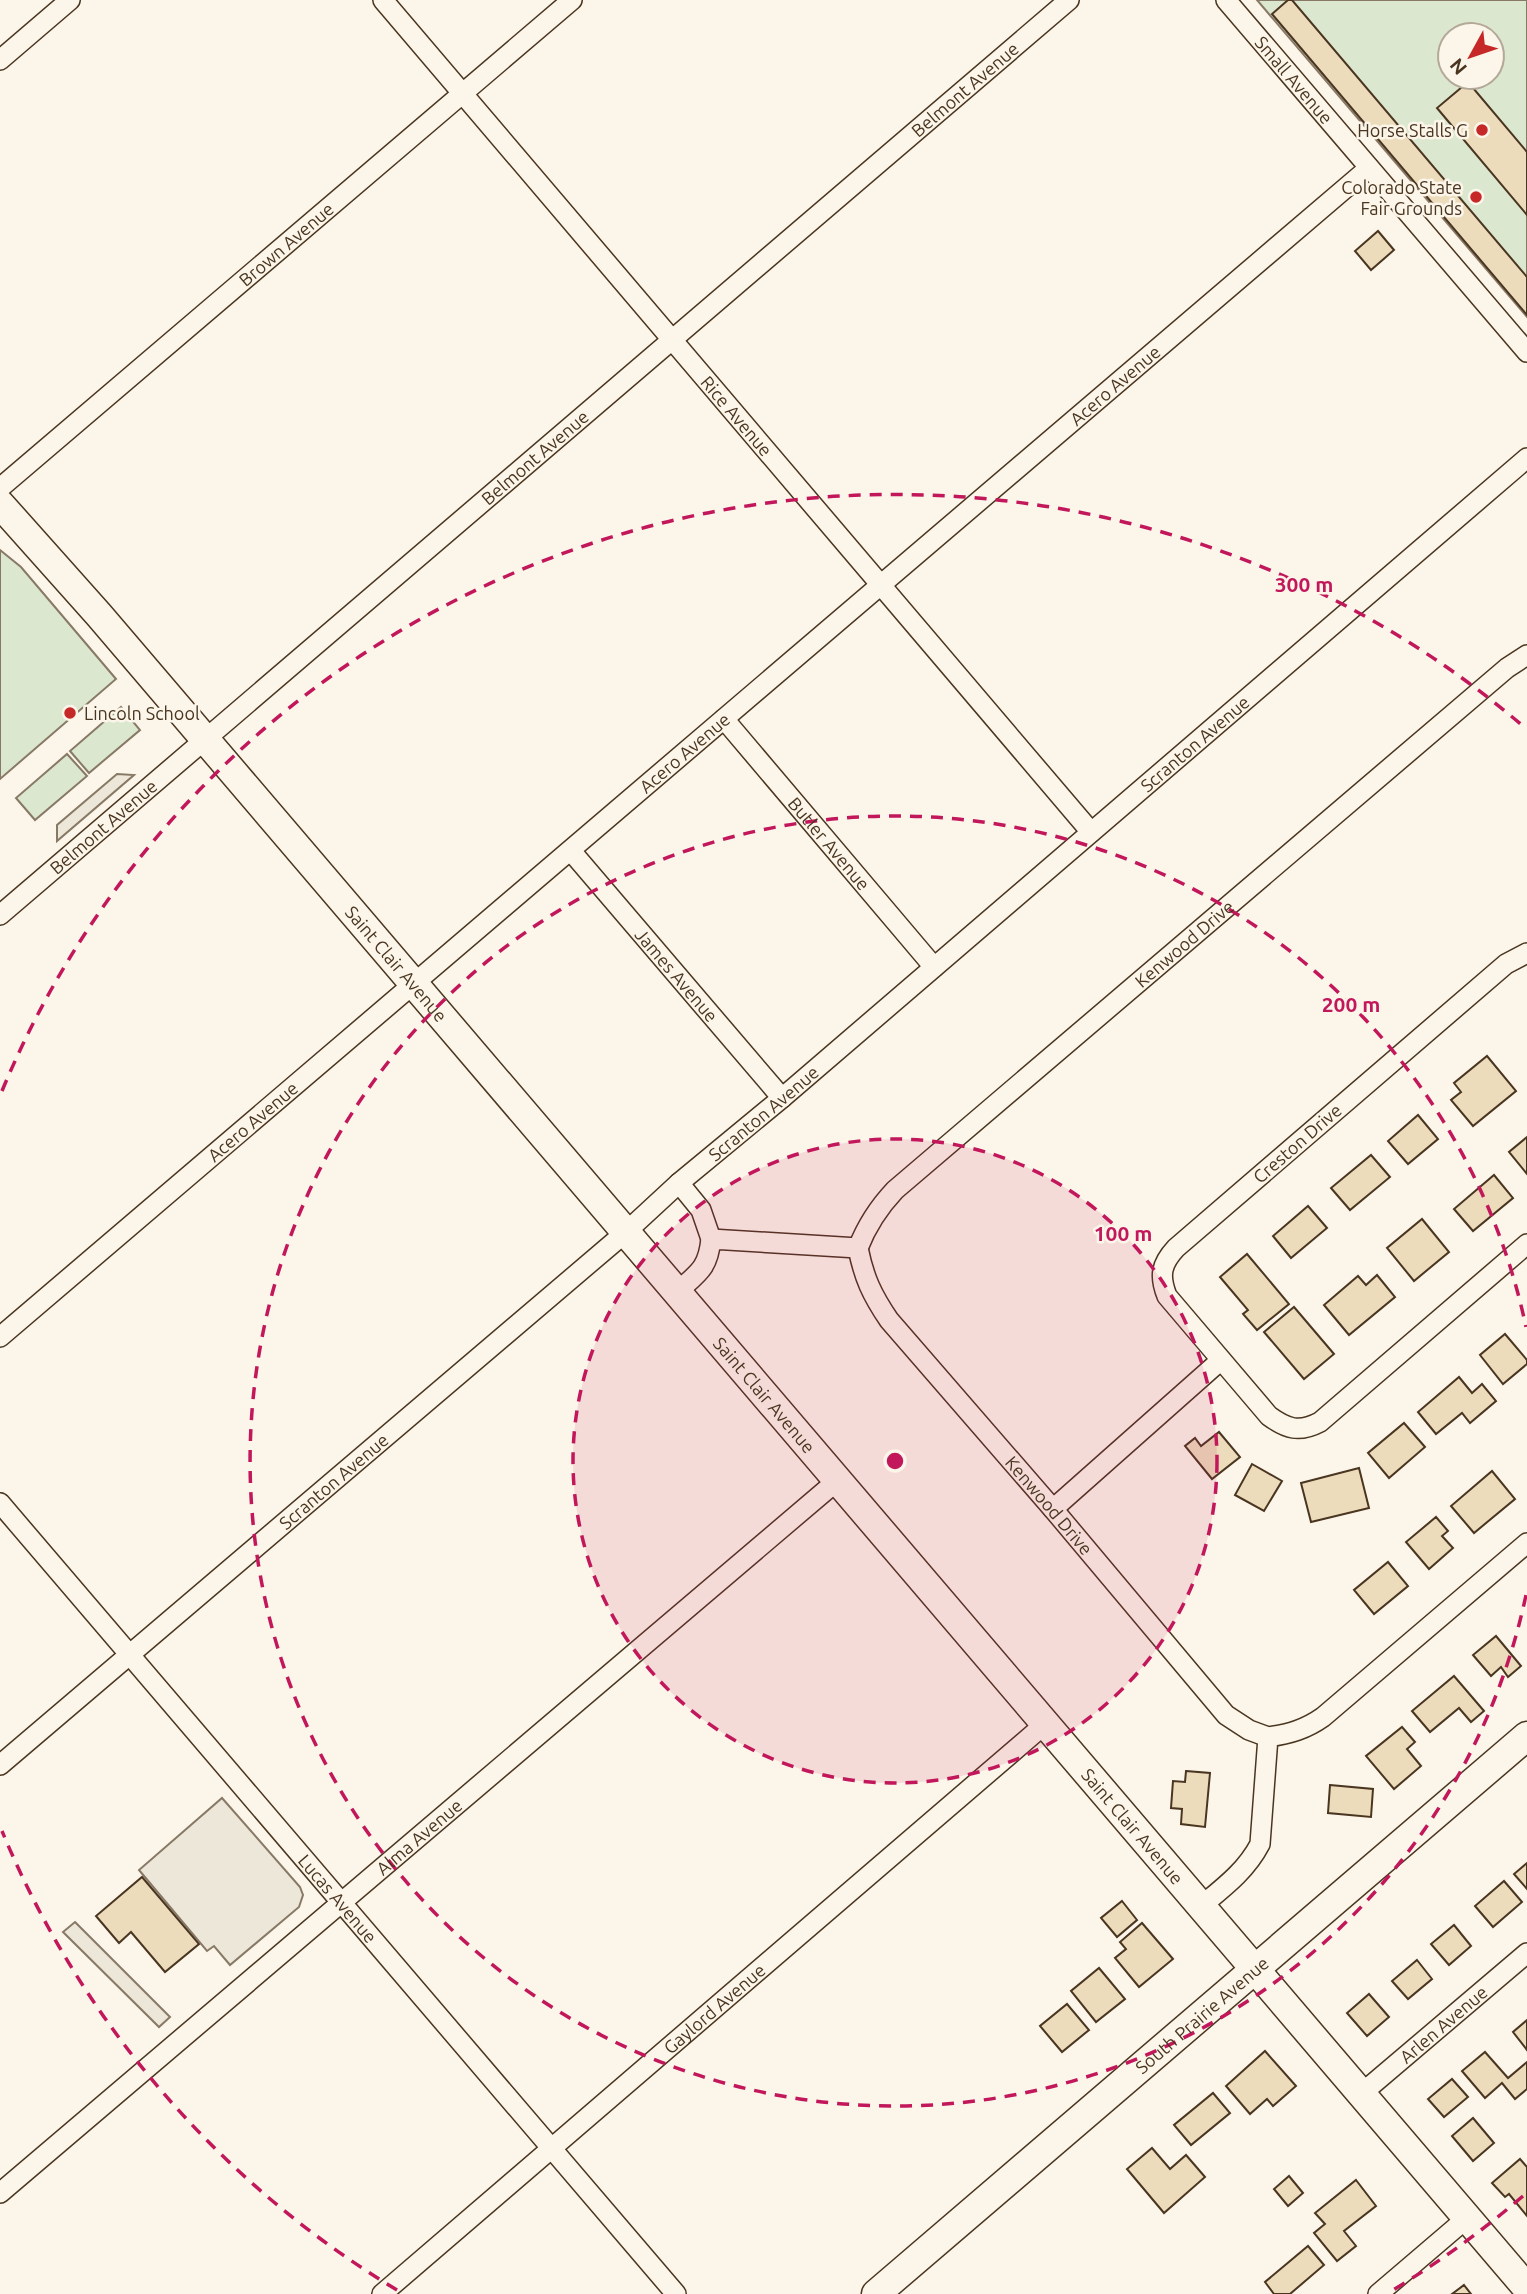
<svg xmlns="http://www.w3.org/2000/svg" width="1527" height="2294" viewBox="0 0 1527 2294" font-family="Ubuntu,sans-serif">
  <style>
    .green { fill: #dce7d0; stroke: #887966; stroke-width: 2; fill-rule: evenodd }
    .parking { fill: #ede7d9; stroke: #887966; stroke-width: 2 }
    .building { fill: #ecdcbc; stroke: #4a3520; stroke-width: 2 }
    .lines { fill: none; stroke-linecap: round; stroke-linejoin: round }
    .street-casing { stroke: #4a3520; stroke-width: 22 }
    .secondary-casing { stroke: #4a3520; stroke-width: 31 }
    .street { stroke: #fbf6e9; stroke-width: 19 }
    .secondary { stroke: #fbf6e9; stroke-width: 28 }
    .ring { fill: none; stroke: #c2185b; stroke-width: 3.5; stroke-dasharray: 12 9 }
    .poi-dot { fill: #c62828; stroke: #fbf6e9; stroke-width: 2.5 }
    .labels { text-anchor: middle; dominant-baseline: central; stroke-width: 5; stroke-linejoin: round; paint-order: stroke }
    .street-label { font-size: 18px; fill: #4a3520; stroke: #fbf6e9 }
    .poi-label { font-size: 18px; fill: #4a3520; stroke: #fbf6e9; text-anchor: end }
    .centre { fill: #c2185b; stroke: #fbf6e9; stroke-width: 3.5 }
    .ring-label { font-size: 21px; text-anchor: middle; font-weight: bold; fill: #c2185b; stroke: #fbf6e9; stroke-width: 5; stroke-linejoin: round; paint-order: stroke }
  </style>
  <rect width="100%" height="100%" fill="#fbf6e9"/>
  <!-- green -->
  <g class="green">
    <path d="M1257,0H1527V317ZM1450,35H1492V77H1450Z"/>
    <polygon points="0,550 21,567 116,679 0,779"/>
    <polygon points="121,707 140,730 89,773 70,751"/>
    <polygon points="67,754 87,776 35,820 16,798"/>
  </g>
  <!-- parking -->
  <g class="parking">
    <polygon points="117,774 134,775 57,841 57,825"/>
    <polygon points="222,1798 300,1887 303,1895 299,1907 230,1965 214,1946 207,1951 139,1870"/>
    <polygon points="75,1922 170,2017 159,2027 63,1932"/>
  </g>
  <!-- building -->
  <g class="building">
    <polygon points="1288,0 1292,0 1527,277 1527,315 1272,14"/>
    <polygon points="1468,82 1527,152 1527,215 1437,108"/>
    <polygon points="1378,231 1394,250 1371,270 1355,251"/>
    <polygon points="1487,1056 1516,1091 1473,1126 1451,1100 1461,1092 1454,1083"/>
    <polygon points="1418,1115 1438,1139 1408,1164 1388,1141"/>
    <polygon points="1527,1137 1527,1174 1509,1152"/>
    <polygon points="1371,1155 1390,1177 1350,1210 1331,1188"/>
    <polygon points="1494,1175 1513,1198 1473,1231 1454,1209"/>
    <polygon points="1308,1206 1327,1228 1291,1258 1273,1236"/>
    <polygon points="1422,1219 1449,1252 1414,1281 1387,1248"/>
    <polygon points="1247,1254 1289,1304 1257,1330 1243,1314 1248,1310 1220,1277"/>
    <polygon points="1377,1275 1395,1297 1349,1335 1324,1305 1358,1276 1366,1285"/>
    <polygon points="1294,1307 1334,1354 1304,1379 1264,1332"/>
    <polygon points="1505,1334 1527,1360 1527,1364 1503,1384 1480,1355"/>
    <polygon points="1459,1377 1472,1393 1482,1384 1496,1401 1470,1423 1462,1413 1436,1434 1418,1412"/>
    <polygon points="1404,1423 1425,1447 1389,1478 1368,1453"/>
    <polygon points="1219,1432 1240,1457 1212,1479 1185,1446 1195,1438 1201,1446"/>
    <polygon points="1252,1464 1282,1481 1264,1511 1235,1495"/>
    <polygon points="1359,1468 1369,1508 1311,1522 1301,1483"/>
    <polygon points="1492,1471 1515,1499 1474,1533 1451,1506"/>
    <polygon points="1436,1517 1448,1531 1442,1536 1453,1548 1429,1569 1406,1542"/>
    <polygon points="1388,1562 1408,1586 1374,1614 1354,1590"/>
    <polygon points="1496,1636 1521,1666 1508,1677 1501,1667 1491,1676 1473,1655"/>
    <polygon points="1454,1676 1484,1711 1471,1722 1459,1708 1430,1732 1412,1711"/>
    <polygon points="1402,1727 1415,1742 1407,1749 1421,1766 1394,1789 1366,1756"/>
    <polygon points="1186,1771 1210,1773 1205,1827 1181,1824 1182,1809 1171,1808 1173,1781 1185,1782"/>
    <polygon points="1330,1785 1373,1789 1371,1817 1328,1813"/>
    <polygon points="1527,1863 1527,1889 1514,1874"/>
    <polygon points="142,1877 199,1944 165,1972 131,1932 119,1943 96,1916"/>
    <polygon points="1504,1881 1522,1902 1493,1927 1475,1906"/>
    <polygon points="1122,1901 1137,1920 1117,1937 1101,1918"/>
    <polygon points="1142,1923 1173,1959 1139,1987 1115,1958 1126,1949 1120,1942"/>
    <polygon points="1454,1925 1471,1946 1449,1965 1431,1944"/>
    <polygon points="1417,1960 1432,1979 1408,1999 1392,1981"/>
    <polygon points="1099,1968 1125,1999 1096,2022 1071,1991"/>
    <polygon points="1369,1994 1389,2017 1367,2036 1347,2013"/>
    <polygon points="1067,2004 1089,2030 1062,2052 1040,2026"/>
    <polygon points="1527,2020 1527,2050 1513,2032"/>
    <polygon points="1265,2051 1296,2086 1273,2106 1267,2099 1250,2114 1226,2086"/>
    <polygon points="1485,2052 1508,2078 1527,2062 1527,2089 1515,2099 1502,2083 1485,2098 1462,2071"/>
    <polygon points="1452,2079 1468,2097 1444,2117 1428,2099"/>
    <polygon points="1213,2093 1230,2113 1191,2145 1174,2125"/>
    <polygon points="1473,2118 1494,2143 1473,2161 1452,2136"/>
    <polygon points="1152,2148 1170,2169 1186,2155 1205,2177 1164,2213 1127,2169"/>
    <polygon points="1520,2159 1527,2167 1527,2216 1509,2194 1505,2197 1492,2183"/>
    <polygon points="1289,2176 1303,2193 1288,2206 1274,2189"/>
    <polygon points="1356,2180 1376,2206 1344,2231 1356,2246 1337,2261 1314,2233 1325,2224 1315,2213"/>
    <polygon points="1308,2246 1324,2265 1290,2294 1274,2294 1265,2282"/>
    <polygon points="1464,2285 1471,2294 1452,2294"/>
  </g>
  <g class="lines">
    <defs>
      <g id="street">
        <path id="s1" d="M383,0L1091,832"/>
        <path id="s2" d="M1226,0L1527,352"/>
        <polyline points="0,60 70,0"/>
        <path id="s3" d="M0,488L572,0"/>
        <path id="s4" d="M724,719L934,967"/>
        <path id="s5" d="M571,851L782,1098"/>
        <path id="s6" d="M0,915L1069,0"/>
        <path d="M1527,953L1506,964L1176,1248C1161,1264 1159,1276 1167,1296L1269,1416C1287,1429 1299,1433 1320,1422L1527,1244"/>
        <polyline points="679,1183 701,1210 711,1239"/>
        <path id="s7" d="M858,1248C864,1278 872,1295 889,1320L1053,1509L1226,1715L1249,1730L1268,1737"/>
        <path id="s8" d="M677,1292C698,1273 708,1269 711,1239L858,1248C867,1225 878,1208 895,1190L1507,668L1527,655"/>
        <path id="s9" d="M0,1337L1369,168"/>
        <path id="s10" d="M0,1503L676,2294"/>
        <polyline points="1053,1509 1221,1360"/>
        <path id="s11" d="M0,1765L626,1232L679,1183L782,1098L1527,458"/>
        <path d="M1200,1907C1223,1888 1246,1871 1260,1844L1268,1737C1290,1734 1306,1729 1323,1717L1527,1543"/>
        <path id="s12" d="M1361,2094L1527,1953"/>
        <path id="s13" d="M0,2193L838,1480"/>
        <path id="s14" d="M382,2294L1045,1724"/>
        <polyline points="1378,2294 1467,2218"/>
      </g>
      <g id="secondary">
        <path id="s15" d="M0,504L99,615L1527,2288"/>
        <path id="s16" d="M876,2294L1527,1736"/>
      </g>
    </defs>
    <!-- street casing -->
    <use href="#street" class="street-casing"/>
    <!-- secondary casing -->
    <use href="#secondary" class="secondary-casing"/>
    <!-- street -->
    <use href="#street" class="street"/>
    <!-- secondary -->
    <use href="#secondary" class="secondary"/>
  </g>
  <!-- distance rings -->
  <circle cx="895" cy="1461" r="322" fill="#c2185b" fill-opacity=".12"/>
  <g class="ring">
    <circle cx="895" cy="1461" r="322"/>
    <path d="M1526 1595A645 645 0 1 1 1526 1327"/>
    <path d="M1523 2196A967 967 0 0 1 1393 2290M397 2290A967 967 0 0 1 2 1831M2 1091A967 967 0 0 1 1523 726"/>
  </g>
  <!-- markers -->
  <g class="poi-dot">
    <circle cx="1482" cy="130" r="7"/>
    <circle cx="1476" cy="197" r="7"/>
    <circle cx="70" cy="713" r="7"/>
  </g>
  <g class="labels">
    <!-- street labels -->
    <g class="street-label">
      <text stroke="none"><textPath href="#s2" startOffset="105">Small Avenue</textPath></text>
      <text stroke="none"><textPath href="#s6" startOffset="1270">Belmont Avenue</textPath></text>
      <text stroke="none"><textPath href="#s3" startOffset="376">Brown Avenue</textPath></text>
      <text stroke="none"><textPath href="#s9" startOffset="1466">Acero Avenue</textPath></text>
      <text stroke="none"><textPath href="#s1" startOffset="546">Rice Avenue</textPath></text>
      <text stroke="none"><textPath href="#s6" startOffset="704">Belmont Avenue</textPath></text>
      <text stroke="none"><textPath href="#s11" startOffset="1572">Scranton Avenue</textPath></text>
      <text stroke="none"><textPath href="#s9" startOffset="900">Acero Avenue</textPath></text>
      <text stroke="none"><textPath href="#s6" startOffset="136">Belmont Avenue</textPath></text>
      <text stroke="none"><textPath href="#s4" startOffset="163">Butler Avenue</textPath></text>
      <text stroke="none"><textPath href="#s8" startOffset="662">Kenwood Drive</textPath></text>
      <text stroke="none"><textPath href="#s15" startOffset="607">Saint Clair Avenue</textPath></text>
      <text stroke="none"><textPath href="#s5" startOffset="163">James Avenue</textPath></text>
      <text stroke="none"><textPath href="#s11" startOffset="1004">Scranton Avenue</textPath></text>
      <text stroke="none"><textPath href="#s9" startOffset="332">Acero Avenue</textPath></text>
      <text transform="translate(1297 1143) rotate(-41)">Creston Drive</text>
      <text stroke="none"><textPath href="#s15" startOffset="1174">Saint Clair Avenue</textPath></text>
      <text stroke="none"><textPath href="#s11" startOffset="438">Scranton Avenue</textPath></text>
      <text stroke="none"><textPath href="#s7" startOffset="324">Kenwood Drive</textPath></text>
      <text stroke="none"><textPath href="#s15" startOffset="1741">Saint Clair Avenue</textPath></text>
      <text stroke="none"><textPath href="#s13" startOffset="550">Alma Avenue</textPath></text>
      <text stroke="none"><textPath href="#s10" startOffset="520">Lucas Avenue</textPath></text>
      <text stroke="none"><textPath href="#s14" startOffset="438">Gaylord Avenue</textPath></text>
      <text stroke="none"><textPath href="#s16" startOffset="429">South Prairie Avenue</textPath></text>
      <text stroke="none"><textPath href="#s12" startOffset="108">Arlen Avenue</textPath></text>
    </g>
    <!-- poi labels -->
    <g class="poi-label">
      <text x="1468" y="130">Horse Stalls G</text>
      <text x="1462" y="187">Colorado State<tspan x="1462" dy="21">Fair Grounds</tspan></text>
      <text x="84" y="713" text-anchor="start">Lincoln School</text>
    </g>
  </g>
  <circle cx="895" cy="1461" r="10" class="centre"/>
  <g class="ring-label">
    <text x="1304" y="592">300 m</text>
    <text x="1351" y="1012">200 m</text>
    <text x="1123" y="1241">100 m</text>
  </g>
  <!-- north arrow -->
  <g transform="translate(1471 56) rotate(230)"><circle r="33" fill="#fbf6e9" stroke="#b4a999" stroke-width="2"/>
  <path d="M0-5L12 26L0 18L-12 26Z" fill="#c62828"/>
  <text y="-10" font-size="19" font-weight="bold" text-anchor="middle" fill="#4a3520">N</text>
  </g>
</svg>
